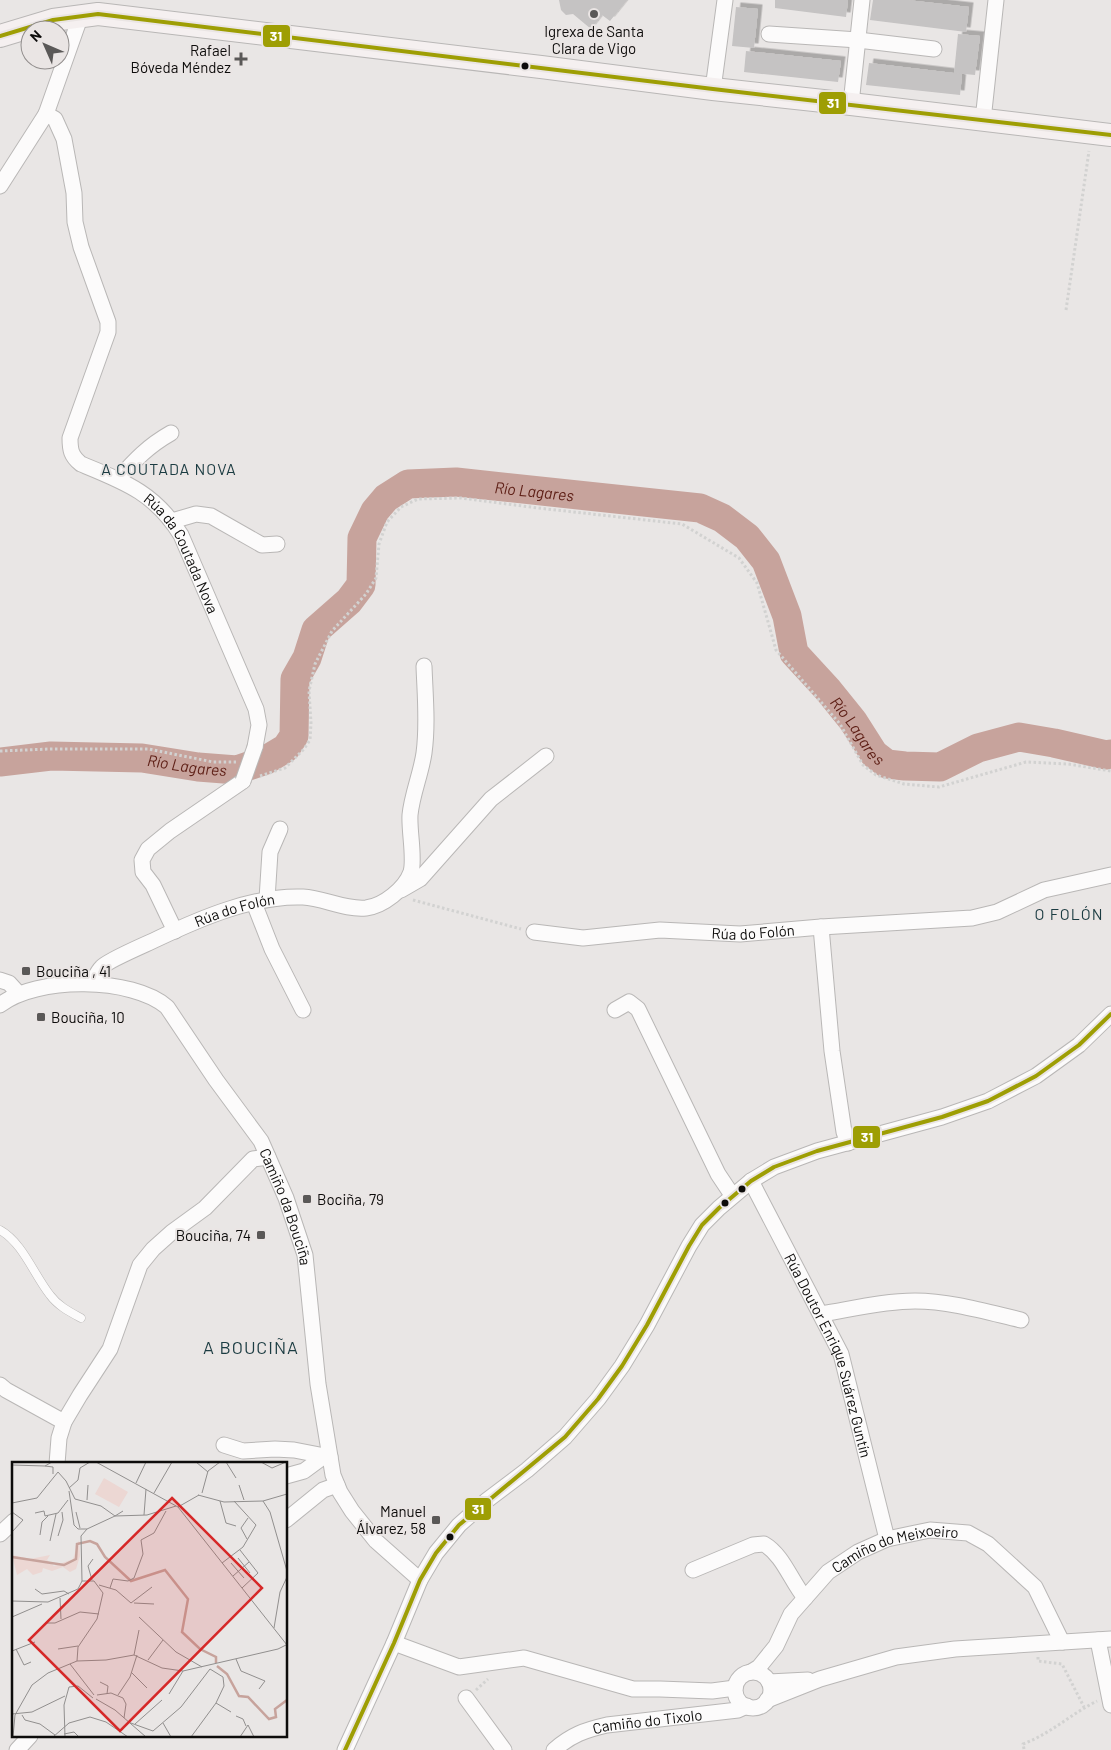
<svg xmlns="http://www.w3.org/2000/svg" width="1111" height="1750" viewBox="0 0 1111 1750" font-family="Barlow,sans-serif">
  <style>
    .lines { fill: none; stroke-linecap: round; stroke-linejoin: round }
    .river { stroke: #c7a39c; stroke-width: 29 }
    .building { fill: #c5c3c3; filter: url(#shadow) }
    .lane-casing { stroke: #b9b7b6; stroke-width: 9 }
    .street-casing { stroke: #b9b7b6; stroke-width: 17 }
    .secondary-casing { stroke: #b9b7b6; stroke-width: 24 }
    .path { stroke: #d2d2d1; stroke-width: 3; stroke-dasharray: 2.5 2.5; stroke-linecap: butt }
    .lane { stroke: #fcfbfb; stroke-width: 8 }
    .street { stroke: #fcfbfb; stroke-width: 15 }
    .secondary { stroke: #f5f0f0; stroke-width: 22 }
    .street-bridge-casing { stroke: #b9b7b6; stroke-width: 17; stroke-linecap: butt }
    .street-bridge { stroke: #fcfbfb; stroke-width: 15 }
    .bus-1-casing { stroke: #eae5e4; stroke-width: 8 }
    .bus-1 { stroke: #9e9e04; stroke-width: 4 }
    .poi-dot { fill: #5a5857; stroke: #eae5e4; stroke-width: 2 }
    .bus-dot { fill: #0d0c0b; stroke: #eae5e4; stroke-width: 2 }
    .labels { text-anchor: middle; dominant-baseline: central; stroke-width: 4; stroke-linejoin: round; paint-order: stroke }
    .poi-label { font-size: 15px; fill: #0d0c0b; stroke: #eae5e4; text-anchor: end }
    .street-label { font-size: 15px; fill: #0d0c0b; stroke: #eae5e4 }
    .neighbourhood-label { font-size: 16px; letter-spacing: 1px; fill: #1b3c42; stroke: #eae5e4 }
    .water-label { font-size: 16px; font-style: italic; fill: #5f2017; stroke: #eae5e4 }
    .quarter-label { font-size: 18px; letter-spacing: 1px; fill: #1b3c42; stroke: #eae5e4 }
    .inset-river { fill: none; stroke: #c7a39c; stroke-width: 2.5 }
    .inset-road { fill: none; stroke: #918f8e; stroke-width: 1 }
    .view { fill: #d62828; fill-opacity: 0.15; stroke: #d62828; stroke-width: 2.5 }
    .inset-edge { fill: none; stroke: #0d0c0b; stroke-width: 2.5 }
    .line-badge { stroke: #eae5e4; stroke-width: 2 }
    .badge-label { font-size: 14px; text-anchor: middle; font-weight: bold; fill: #fff }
  </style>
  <defs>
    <filter id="shadow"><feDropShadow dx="4.5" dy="-4.5" stdDeviation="0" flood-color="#0004"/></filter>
  </defs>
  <rect width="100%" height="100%" fill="#e9e6e5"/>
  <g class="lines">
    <!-- river -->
    <path class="river" id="s1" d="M0,762L51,756L142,758L198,767L237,770L266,760L286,748L294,736L295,679L307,658L316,630L349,601L361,585L362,538L375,511L386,498L408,484L456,482L700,508L722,518L747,537L766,561L787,616L794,653L828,690L853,721L874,754L887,764L905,766L940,767L978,748L1019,737L1054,743L1106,755L1111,754"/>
  </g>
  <!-- building -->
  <g class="building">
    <polygon points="559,0 627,0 610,21 602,15 591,29 573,14 566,15 561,10"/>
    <polygon points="775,0 848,0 846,17 775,8"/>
    <polygon points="873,0 907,0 969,7 966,32 870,20"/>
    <polygon points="736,7 758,9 754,48 732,46"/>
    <polygon points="958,34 980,36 975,75 954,73"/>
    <polygon points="746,51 841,61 838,82 744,72"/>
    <polygon points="869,63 962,74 960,95 866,85"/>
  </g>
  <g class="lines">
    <defs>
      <path id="lane" d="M0,1230C23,1243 34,1275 50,1295C58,1306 70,1312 81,1318"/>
      <g id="street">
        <polyline points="769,34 858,40 934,49"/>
        <polyline points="713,89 725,0"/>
        <polyline points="851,104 862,0"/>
        <path id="s2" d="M46,114L55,119L64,139L74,193L75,222L81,247L108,322V332L70,438C70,450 71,456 81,464C125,482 155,493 181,535L256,709L259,725L255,747"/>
        <polyline points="983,120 996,0"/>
        <polyline points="0,186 46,114 81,15"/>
        <path d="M118,479C135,460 148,446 171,433"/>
        <polyline points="172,521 196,514 211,516 262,545 277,544"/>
        <polyline points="401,890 420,879 491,799 546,756"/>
        <polyline points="267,899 270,852 280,829"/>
        <polyline points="254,903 272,949 303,1010"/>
        <polyline points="821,927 832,1051 844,1132 848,1143"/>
        <polyline points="175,931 153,885 143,872 142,860 148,849 170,831 243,781"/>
        <path id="s3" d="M534,932L583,938L660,930L740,934L821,927L972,918L997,912L1044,890L1111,875"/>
        <polyline points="0,980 9,983 19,994"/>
        <path id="s4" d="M92,983C95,978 97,972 102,967C108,960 147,944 159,938C201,918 255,895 303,897C324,898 344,910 366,908C383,906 405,889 411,872C415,858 409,832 410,815C412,794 421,774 424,753C428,724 425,695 424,666"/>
        <path id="s5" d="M0,1005C36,976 133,977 167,1007L216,1080L261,1141L286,1198L305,1255L318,1384L333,1475L340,1492L352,1511L376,1541L420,1580"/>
        <polyline points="615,1010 629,1002 638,1009 718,1174 732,1195"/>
        <path id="s6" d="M751,1181L841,1354L887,1539"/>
        <path d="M821,1314C852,1309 884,1301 915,1301C950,1301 987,1312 1021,1320"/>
        <polyline points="0,1385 6,1390 64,1422"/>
        <polyline points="224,1445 243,1451 275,1449 294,1450 330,1457"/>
        <polyline points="57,1464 59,1438 64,1422 80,1395 110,1349 140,1265 153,1249 172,1232 205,1208 253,1159 268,1157"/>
        <polyline points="286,1476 304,1471 323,1457"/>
        <polyline points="286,1520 323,1490 337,1485"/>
        <polyline points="0,1534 14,1521"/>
        <path d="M693,1570L753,1545L764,1544C783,1555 791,1581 805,1598"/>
        <polyline points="1098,1640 1111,1705"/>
        <polyline points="394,1643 459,1667 524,1658 633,1689 660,1689 712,1691 735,1688"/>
        <path id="s7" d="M751,1672L759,1667L776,1646L791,1614L828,1572L858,1552L887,1539L930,1530L968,1533L988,1544L1035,1587L1062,1642"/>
        <circle cx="753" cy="1690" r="18"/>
        <polyline points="769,1682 808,1680"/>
        <polyline points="466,1698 504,1750"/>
        <polyline points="767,1700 820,1679 896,1657 955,1649 1111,1639"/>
        <polyline points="17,1750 30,1736"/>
        <polyline points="345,1750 394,1643 420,1580 436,1553 459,1525 486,1501 527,1470 565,1437 598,1399 622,1366 647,1325 689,1246 702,1225 719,1208 751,1181 774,1167 817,1151 942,1117 988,1101 1036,1076 1079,1045 1111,1014"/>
        <path id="s8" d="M554,1750C571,1735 585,1730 607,1725L738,1710L747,1706"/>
      </g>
      <polyline id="secondary" points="0,36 53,20 98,14 541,67 713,89 851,104 1111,135"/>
    </defs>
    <!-- lane casing -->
    <use href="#lane" class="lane-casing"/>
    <!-- street casing -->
    <use href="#street" class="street-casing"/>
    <!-- secondary casing -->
    <use href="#secondary" class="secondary-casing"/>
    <!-- path -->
    <g class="path">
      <polyline points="1066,310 1089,151"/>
      <polyline points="0,751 50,749 149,749 213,762 236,762"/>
      <polyline points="260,776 285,768 304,749 310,740 311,723 309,691 315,664 332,631 366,594 376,578 379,544 387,522 401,507 418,499 461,498 538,508 682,524 739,558 757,583 776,650 840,724 863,765 876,775 904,784 939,787 1026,762 1068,764 1111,771"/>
      <polyline points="413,900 521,929"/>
      <polyline points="1038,1657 1038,1661 1062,1664 1084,1707"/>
      <polyline points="476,1690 488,1679"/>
      <path d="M1024,1749L1023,1744C1050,1734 1071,1714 1097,1701"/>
    </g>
    <!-- lane -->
    <use href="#lane" class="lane"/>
    <!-- street -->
    <use href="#street" class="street"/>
    <!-- secondary -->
    <use href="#secondary" class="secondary"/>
    <defs>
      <polyline id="street-bridge" points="243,781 255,747"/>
    </defs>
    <!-- street-bridge casing -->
    <use href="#street-bridge" class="street-bridge-casing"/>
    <!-- street-bridge -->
    <use href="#street-bridge" class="street-bridge"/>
    <defs>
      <g id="bus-1">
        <polyline points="0,36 53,20 98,14 713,89 1111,135"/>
        <polyline points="345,1750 394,1643 420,1580 436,1553 459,1525 565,1437 598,1399 622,1366 647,1325 689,1246 702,1225 719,1208 751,1181 774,1167 817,1151 942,1117 988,1101 1036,1076 1079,1045 1111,1014"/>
      </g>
    </defs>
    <!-- bus-1 casing -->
    <use href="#bus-1" class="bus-1-casing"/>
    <!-- bus-1 -->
    <use href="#bus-1" class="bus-1"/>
  </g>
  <!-- markers -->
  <g class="poi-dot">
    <circle cx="594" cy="14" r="5"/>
    <path d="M238.5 51.5h5v5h5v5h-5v5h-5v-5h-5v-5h5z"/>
    <rect x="21" y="966" width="10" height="10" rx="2.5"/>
    <rect x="36" y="1012" width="10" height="10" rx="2.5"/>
    <rect x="302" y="1194" width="10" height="10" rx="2.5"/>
    <rect x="256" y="1230" width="10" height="10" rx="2.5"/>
    <rect x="431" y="1515" width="10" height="10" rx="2.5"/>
  </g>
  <g class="bus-dot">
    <circle cx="525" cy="66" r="4.5"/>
    <circle cx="742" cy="1189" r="4.5"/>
    <circle cx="725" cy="1203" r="4.5"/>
    <circle cx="450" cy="1537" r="4.5"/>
  </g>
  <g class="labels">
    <!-- poi labels -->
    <g class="poi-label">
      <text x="594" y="31" text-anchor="middle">Igrexa de Santa<tspan x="594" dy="17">Clara de Vigo</tspan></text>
      <text x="231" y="50">Rafael<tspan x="231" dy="17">Bóveda Méndez</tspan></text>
      <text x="36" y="971" text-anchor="start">Bouciña , 41</text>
      <text x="51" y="1017" text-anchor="start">Bouciña, 10</text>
      <text x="317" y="1199" text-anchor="start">Bociña, 79</text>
      <text x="251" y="1235">Bouciña, 74</text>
      <text x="426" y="1511">Manuel<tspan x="426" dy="17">Álvarez, 58</tspan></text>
    </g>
    <!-- street labels -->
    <g class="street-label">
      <text stroke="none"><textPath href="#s2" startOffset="515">Rúa da Coutada Nova</textPath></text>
      <text stroke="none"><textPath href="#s4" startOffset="164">Rúa do Folón</textPath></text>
      <text stroke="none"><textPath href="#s3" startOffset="220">Rúa do Folón</textPath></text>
      <text stroke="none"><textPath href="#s5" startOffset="410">Camiño da Bouciña</textPath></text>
      <text stroke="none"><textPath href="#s6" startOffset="192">Rúa Doutor Enrique Suárez Guntín</textPath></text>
      <text stroke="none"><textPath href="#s7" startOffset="201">Camiño do Meixoeiro</textPath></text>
      <text stroke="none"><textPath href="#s8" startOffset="100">Camiño do Tixolo</textPath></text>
    </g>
    <!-- neighbourhood labels -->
    <g class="neighbourhood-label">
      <text x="169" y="468">A COUTADA NOVA</text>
      <text x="1069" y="913">O FOLÓN</text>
    </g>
    <!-- water labels -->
    <g class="water-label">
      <text stroke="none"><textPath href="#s1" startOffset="728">Río Lagares</textPath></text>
      <text stroke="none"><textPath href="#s1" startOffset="1178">Río Lagares</textPath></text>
      <text stroke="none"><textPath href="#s1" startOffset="188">Río Lagares</textPath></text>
    </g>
    <!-- quarter labels -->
    <g class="quarter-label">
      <text x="251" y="1347">A BOUCIÑA</text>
    </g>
  </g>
  <!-- overview -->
  <g transform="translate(12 1462)">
    <rect width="275" height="275" fill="#e9e6e5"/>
    <path d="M92,16L116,30L107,45L83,32ZM67,78L68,94L64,107L58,110L51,105L40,109L31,106L30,110L21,113L15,107L5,113L0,93L18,97L38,93L35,98L42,104L61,97Z" fill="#ecd7d3"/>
    <path class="inset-river" d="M0,95L52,103L64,97L65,82L78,79L85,82L93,95L119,119L153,108L176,137L170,170L188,187L204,195V201M205,204L215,212L227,234L236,235L257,257L264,255L263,247L275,238"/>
    <path class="inset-road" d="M84,0L166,45L275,183M184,0L196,10M214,0L224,16M249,0L260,6L274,0M0,3L33,4L40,0M33,4L41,5V12M124,21L134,0M227,23L232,38M57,26L66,18L68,6L78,0M57,29L62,63L66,67H75M142,31L160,0M190,31L196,9L208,0M186,33L212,40L251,39L275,32M75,38L76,23M208,39L214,61L224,64M251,39L258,50L275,109M0,41L25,36L46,10L54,19L63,37L89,44L103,54L111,49M166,45L187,33M0,50L11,58L0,70M64,50L68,66M23,51L32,49L33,54L46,51L56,38M132,53L134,27M28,73L30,60L36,54M46,74L51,58L50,50M235,77L229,66L236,56M38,79L44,52M228,88L246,111L230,126M226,96L238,111M210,101L231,85L244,63L222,39M219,101L232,116M221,114L237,100M80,118L76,104L81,97M87,123L104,128L119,141L140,125M98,126L101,117L116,119L122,116L131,92L129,78L142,71L154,49M23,127L30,132L52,129L57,132M48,136L49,157M0,139L36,140L66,127L70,119L69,74L75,67L103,54L135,53L164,44M122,141L142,142M0,155L30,142M127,155L164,190L190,205M33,161H43L68,150L87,152M262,166L268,130L275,115M4,187L12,203L19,200M46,187L66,184M0,189L23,180M122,193L127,168M224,197L229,209L253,219L247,227M136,198L151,178M65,199L66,185L85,157L91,131L82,119H70M58,202L82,233M119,210L135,226M88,220L96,224L95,232M157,232L171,209M85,233L99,231L111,236L114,242L112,256M106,233L118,215L125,193M84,237L103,248L134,275M204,241L219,250M0,252L20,250L53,234M10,253L13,258L28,262L43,273M224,254L231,257L234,264M116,260L141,269L169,245L198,207L211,215L212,224L204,241L179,275M151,261L159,275M123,262L150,238M52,272L62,270L67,275M1,275L3,253L20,223L36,211L65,199L94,198L122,193L150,206L171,209L266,187L274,183M41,275L57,261L78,255L94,260L116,275M53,275L52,243L57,225L66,224L81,236M228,275L236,263L242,275"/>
    <path class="view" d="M160,36L250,126L108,269L17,178Z"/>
    <rect width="275" height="275" class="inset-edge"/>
  </g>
  <g class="line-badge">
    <rect x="262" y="24" width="29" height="24" rx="5" fill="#9e9e04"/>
    <rect x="818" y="91" width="29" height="24" rx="5" fill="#9e9e04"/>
    <rect x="852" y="1125" width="29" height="24" rx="5" fill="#9e9e04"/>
    <rect x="464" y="1497" width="28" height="24" rx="5" fill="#9e9e04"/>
  </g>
  <g class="badge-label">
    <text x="276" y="41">31</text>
    <text x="833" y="108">31</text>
    <text x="867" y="1142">31</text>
    <text x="478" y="1514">31</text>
  </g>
  <!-- north arrow -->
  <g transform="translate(45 45) rotate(315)"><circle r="24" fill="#eae5e4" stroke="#928e8d"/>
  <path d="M0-4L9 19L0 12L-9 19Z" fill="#5a5857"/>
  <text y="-8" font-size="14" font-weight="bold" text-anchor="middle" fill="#0d0c0b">N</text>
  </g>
</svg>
